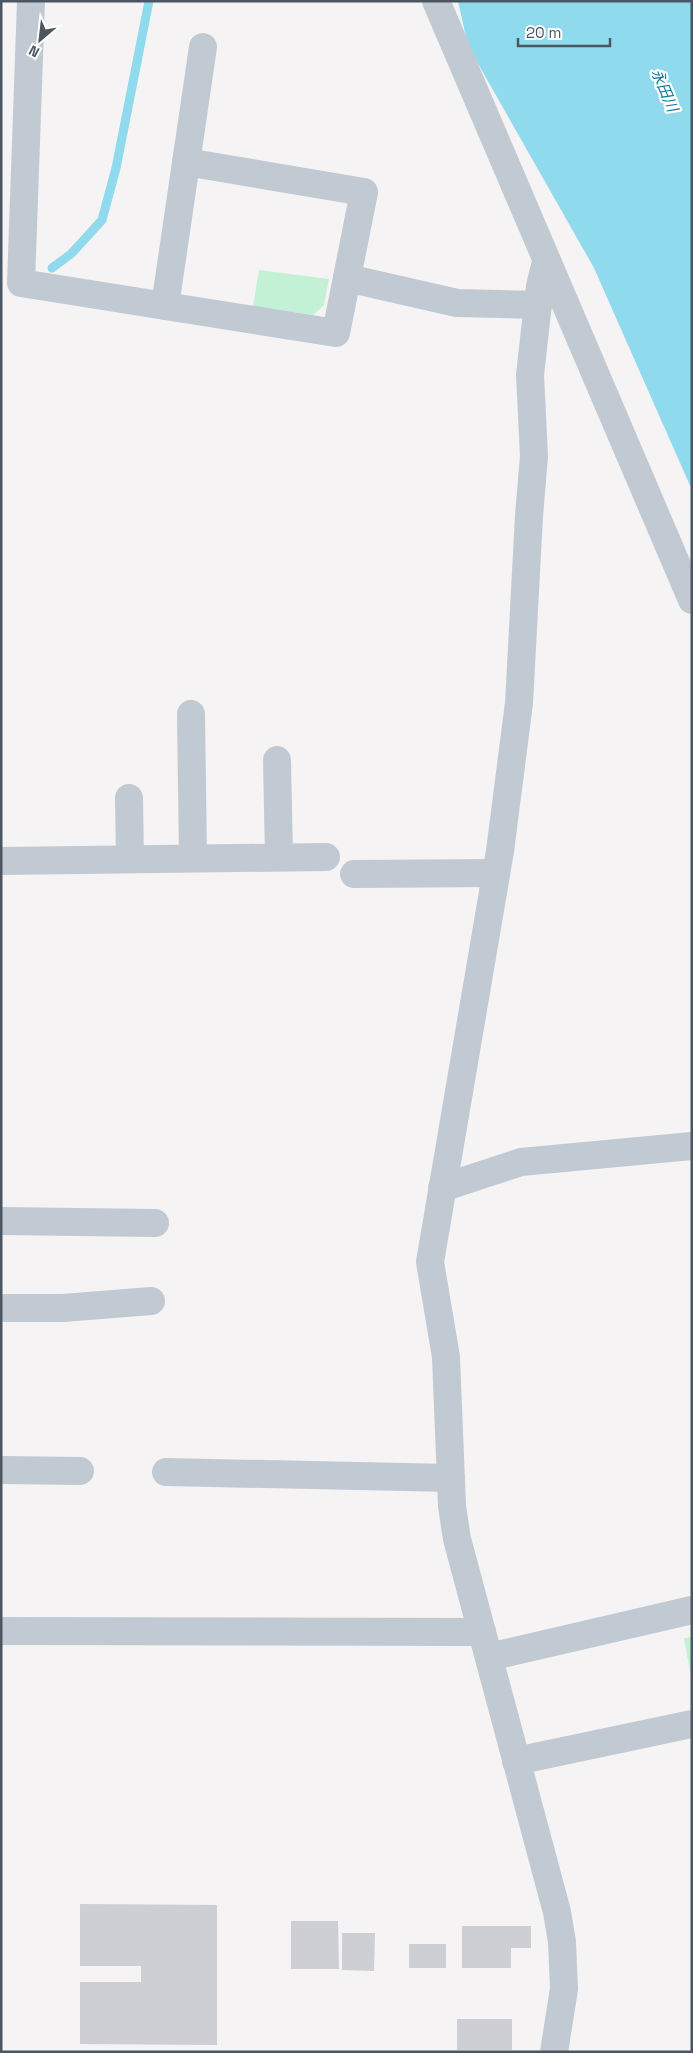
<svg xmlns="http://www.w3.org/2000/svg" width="693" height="2053" viewBox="0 0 693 2053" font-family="'Space Grotesk','Noto Sans JP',sans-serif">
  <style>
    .green { fill: #c3f1d5 }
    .water { fill: #90daee }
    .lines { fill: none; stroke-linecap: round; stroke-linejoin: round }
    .stream { stroke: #90daee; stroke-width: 9 }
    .building { fill: #cdcfd5 }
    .minor { stroke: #c1cad2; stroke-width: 28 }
    .labels { text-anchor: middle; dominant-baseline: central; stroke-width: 4.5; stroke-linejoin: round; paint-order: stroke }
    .water-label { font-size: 15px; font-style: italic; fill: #0c7c9b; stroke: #fff }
  </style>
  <rect width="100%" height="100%" fill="#f5f3f3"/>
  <!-- green -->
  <g class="green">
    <polygon points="259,270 329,279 324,305 313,315 253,306"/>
    <polygon points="692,1637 692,1681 684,1638"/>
  </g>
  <!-- water -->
  <polygon class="water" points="458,1 692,1 692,490 594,268 468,46"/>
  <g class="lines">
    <!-- stream -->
    <polyline class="stream" points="52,268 71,254 102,220 116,168 149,1"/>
  </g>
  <!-- building -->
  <g class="building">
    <polygon points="80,1904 217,1905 217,2045 80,2044 80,1982 141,1982 141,1966 80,1966"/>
    <polygon points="291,1921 338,1921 339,1969 291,1969"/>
    <polygon points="462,1926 531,1926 531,1948 511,1948 511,1968 462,1968"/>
    <polygon points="342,1933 375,1933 374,1971 342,1970"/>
    <rect x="409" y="1944" width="37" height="24"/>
    <rect x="457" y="2019" width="55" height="31"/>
  </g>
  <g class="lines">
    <!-- minor -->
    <g class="minor">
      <polyline points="31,1 21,283 336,333 364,192 186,162"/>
      <polyline points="436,1 692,600"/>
      <polyline points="546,262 540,286 530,375 534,456 529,516 519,703 500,851 430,1262 446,1357 452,1506 457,1539 557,1912 562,1942 564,1989 554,2052"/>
      <polyline points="347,278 457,303 538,305"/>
      <polyline points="165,306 203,47"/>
      <polyline points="191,714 193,858"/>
      <polyline points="277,760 279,857"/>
      <polyline points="129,798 130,859"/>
      <polyline points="1,861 326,857"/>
      <polyline points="354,874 496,873"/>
      <polyline points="442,1188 521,1162 692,1146"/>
      <polyline points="1,1221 155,1223"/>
      <polyline points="1,1308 63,1308 151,1301"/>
      <polyline points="1,1470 80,1471"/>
      <polyline points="166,1472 451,1478"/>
      <polyline points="1,1631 482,1632"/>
      <polyline points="489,1657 692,1610"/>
      <polyline points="516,1761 692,1724"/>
    </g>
  </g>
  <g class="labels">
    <!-- water labels -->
    <g class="water-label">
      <text transform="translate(665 90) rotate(67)">永田川</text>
    </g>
  </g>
  <!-- border -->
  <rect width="693" height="2053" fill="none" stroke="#4a5661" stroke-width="5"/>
  <!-- north arrow -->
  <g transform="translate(40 40) rotate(208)" stroke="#ffffff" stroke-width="4" paint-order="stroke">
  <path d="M0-4L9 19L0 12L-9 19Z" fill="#4a5661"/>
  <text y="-8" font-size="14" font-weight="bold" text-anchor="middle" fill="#4a5661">N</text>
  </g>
  <!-- scale -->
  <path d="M518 38v8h92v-8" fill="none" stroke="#4a5661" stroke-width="2.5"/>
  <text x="526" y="38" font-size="15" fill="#4a5661" stroke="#ffffff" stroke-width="4" paint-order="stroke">20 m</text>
</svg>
